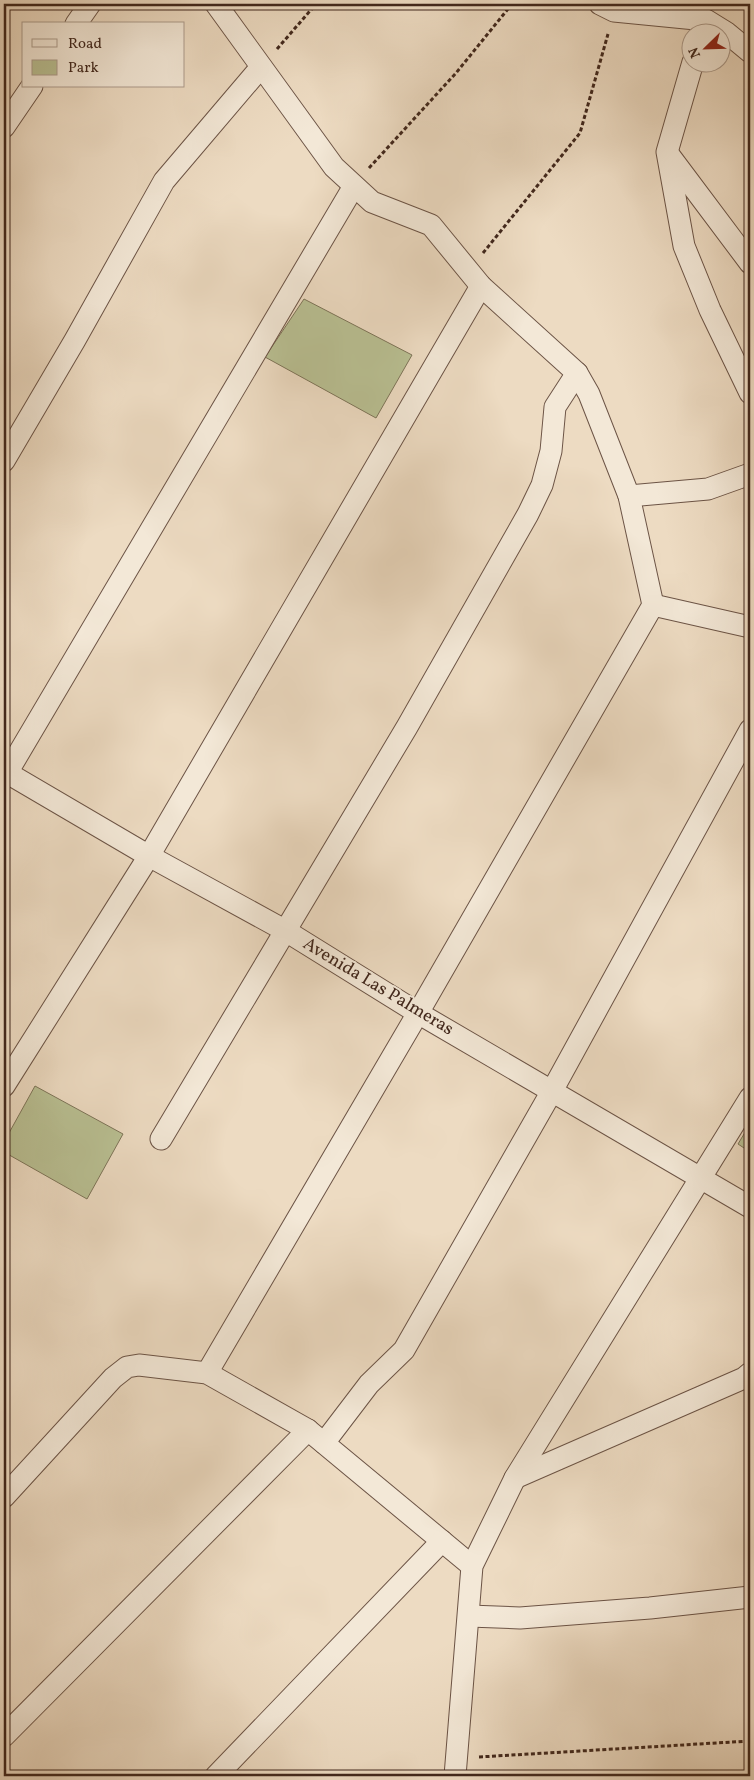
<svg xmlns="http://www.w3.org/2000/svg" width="754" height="1780" viewBox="0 0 754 1780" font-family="Vollkorn,serif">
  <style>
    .green { fill: #b9c093; stroke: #7d7458 }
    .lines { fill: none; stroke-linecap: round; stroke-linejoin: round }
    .minor-casing { stroke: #6c5446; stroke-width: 23 }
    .path { stroke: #41271c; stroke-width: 3; stroke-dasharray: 4 2.5; stroke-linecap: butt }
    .minor { stroke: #f3e8d7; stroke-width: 21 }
    .labels { text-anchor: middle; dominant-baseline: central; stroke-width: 4; stroke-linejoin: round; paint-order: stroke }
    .street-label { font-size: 18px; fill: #41271c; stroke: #f3e8d7 }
  </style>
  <rect width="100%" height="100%" fill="#eddbc2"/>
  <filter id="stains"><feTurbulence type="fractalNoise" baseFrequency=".004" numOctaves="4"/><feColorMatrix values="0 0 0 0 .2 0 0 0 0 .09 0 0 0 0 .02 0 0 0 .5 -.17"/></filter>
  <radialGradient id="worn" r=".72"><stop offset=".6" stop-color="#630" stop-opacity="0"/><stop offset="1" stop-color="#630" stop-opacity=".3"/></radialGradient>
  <!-- green -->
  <g class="green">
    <polygon points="304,299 412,355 376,418 265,357"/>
    <polygon points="35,1086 123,1134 87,1199 4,1152 4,1142"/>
    <polygon points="750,1124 750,1152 738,1144"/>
  </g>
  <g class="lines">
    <defs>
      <g id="minor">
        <polyline points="600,4 614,11 706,20 727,33 750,52"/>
        <polyline points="76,24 90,4"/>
        <polyline points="693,62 667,152 684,246 710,310 750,393"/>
        <polyline points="4,127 32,86"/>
        <polyline points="669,155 750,263"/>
        <polyline points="4,461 75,340 164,181 261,67"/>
        <polyline points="629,496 708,489 750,474"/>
        <polyline points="653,605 750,627"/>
        <polyline points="4,771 149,856 286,931 418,1013 750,1207"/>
        <polyline points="4,778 354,186"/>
        <polyline points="4,1086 149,856 481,286"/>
        <polyline points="161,1139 407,727 528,514 542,485 551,451 555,407 577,373"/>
        <polyline points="207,1373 418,1013 653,605 629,496 589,394 577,373 481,286 431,225 372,202 334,167 216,4"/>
        <polyline points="324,1443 369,1384 404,1350 552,1091 750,730"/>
        <polyline points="515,1478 744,1378 750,1373"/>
        <polyline points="4,1497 113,1378 127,1367 139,1365 207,1373 308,1430 472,1566"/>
        <polyline points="469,1616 520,1618 650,1608 750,1597"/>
        <polyline points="4,1736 308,1430"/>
        <polyline points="216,1776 442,1541"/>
        <polyline points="455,1776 472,1566 515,1478 750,1098"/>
      </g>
    </defs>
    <!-- minor casing -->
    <use href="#minor" class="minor-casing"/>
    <!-- path -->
    <g class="path">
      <polyline points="277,49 316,4"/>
      <polyline points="369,168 456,73 512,4"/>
      <polyline points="483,253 580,133 608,34"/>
      <polyline points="479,1757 750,1741"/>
    </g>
    <!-- minor -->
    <use href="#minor" class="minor"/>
  </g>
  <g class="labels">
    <!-- street labels -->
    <g class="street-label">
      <text transform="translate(378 987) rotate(31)">Avenida Las Palmeras</text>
    </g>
  </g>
  <!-- margin -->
  <rect width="754" height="1780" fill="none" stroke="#eddbc2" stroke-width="20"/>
  <rect x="5" y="5" width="744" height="1770" fill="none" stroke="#41271c" stroke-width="2.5"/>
  <rect x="10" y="10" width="734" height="1760" fill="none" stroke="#41271c"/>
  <!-- legend -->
  <rect x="22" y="22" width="162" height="65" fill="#f3e8d7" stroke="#ac9b8c"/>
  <rect x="32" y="39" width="25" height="8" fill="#f3e8d7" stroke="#ac9b8c"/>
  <text x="68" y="48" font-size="15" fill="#41271c">Road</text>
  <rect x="32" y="60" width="25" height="15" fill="#b9c093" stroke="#ac9b8c"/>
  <text x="68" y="72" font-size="15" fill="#41271c">Park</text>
  <!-- north arrow -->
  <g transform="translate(706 48) rotate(247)"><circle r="24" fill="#f3e8d7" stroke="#ac9b8c"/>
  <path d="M0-4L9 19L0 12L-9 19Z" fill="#8f2418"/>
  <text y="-8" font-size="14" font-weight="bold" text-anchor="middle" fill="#41271c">N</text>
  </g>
  <rect width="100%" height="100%" filter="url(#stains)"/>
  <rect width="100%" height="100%" fill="url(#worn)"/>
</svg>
